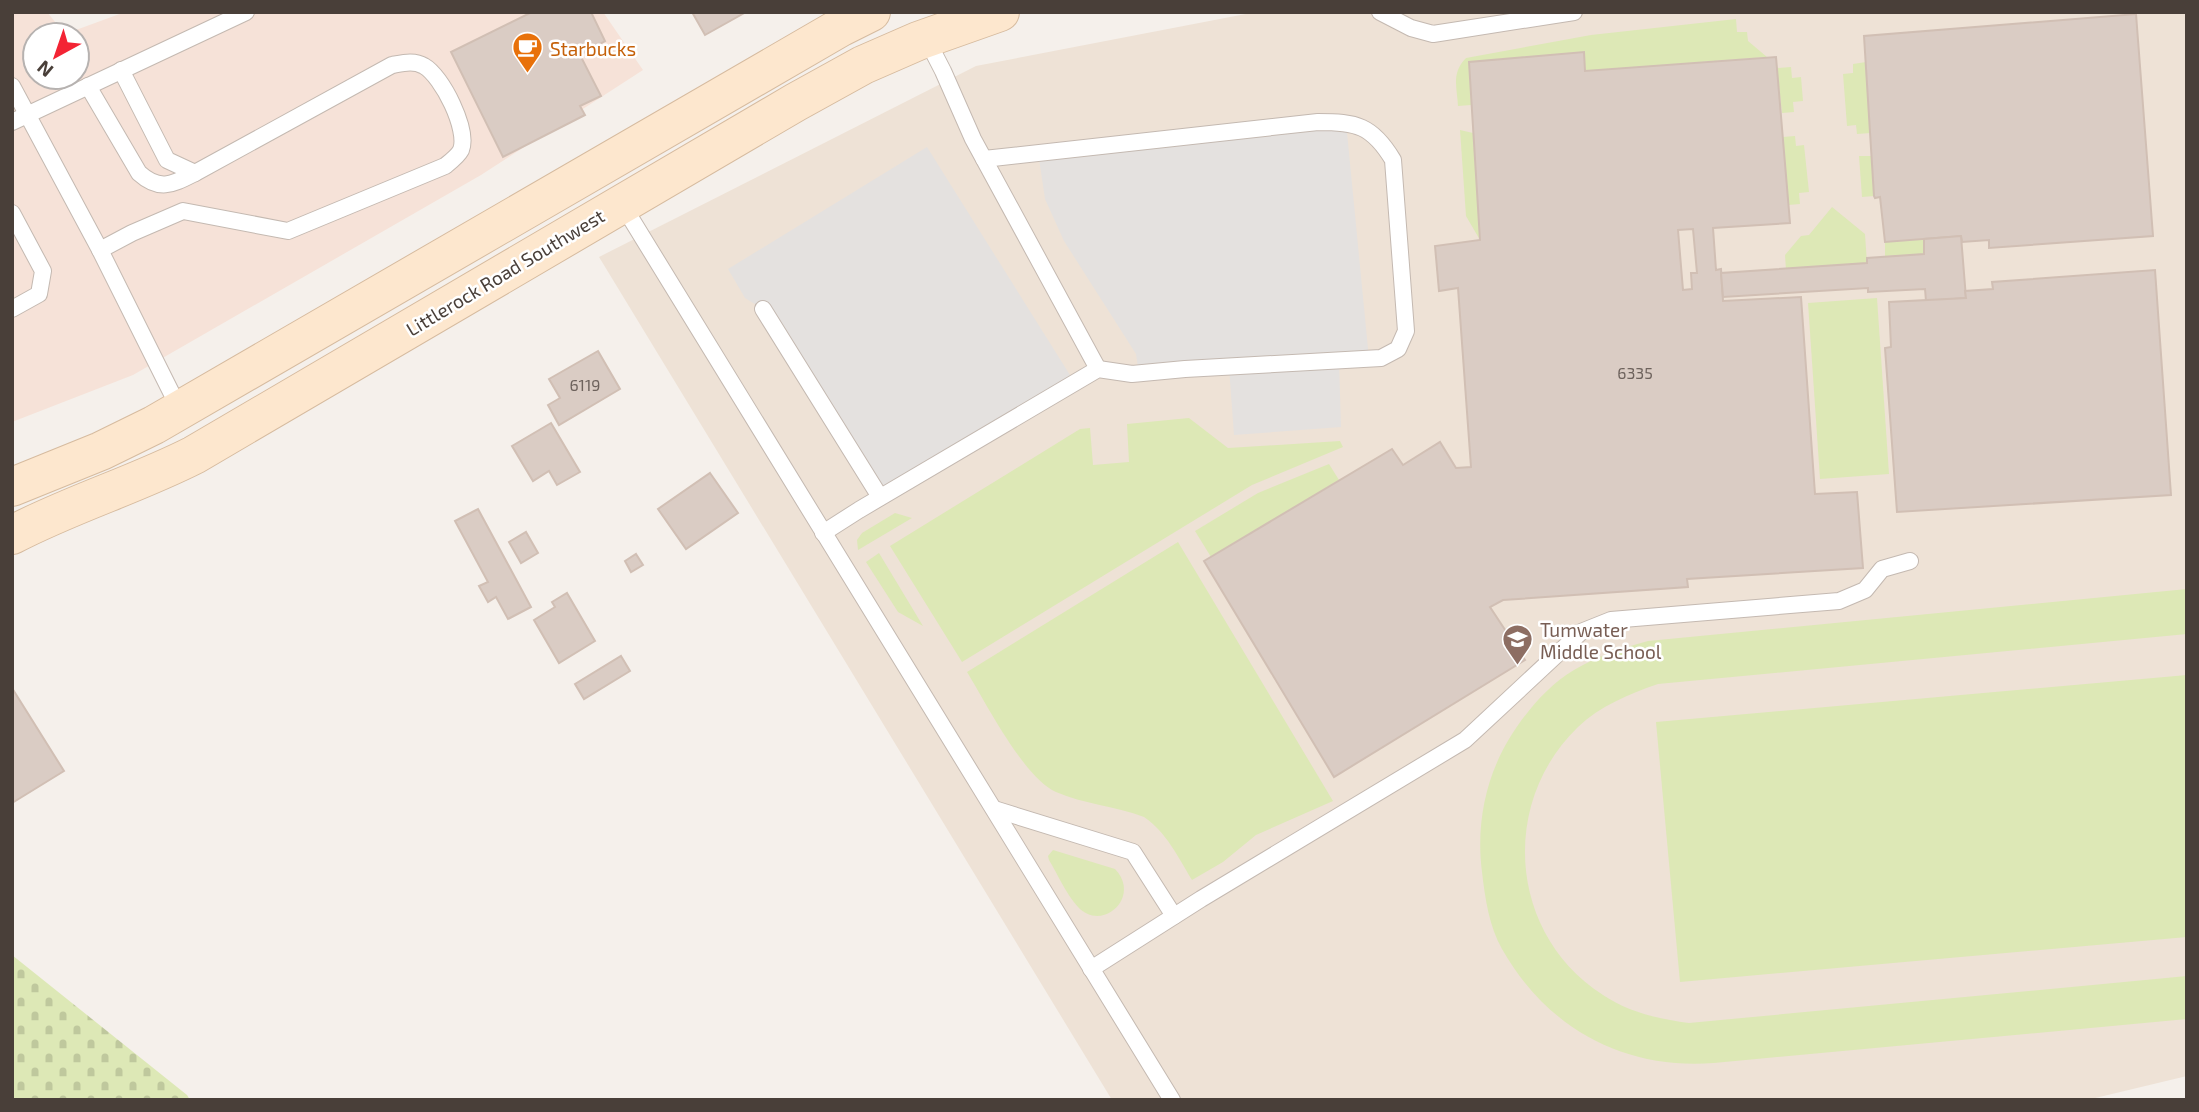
<svg xmlns="http://www.w3.org/2000/svg" width="2199" height="1112" viewBox="0 0 2199 1112" font-family="'Exo 2',sans-serif">
  <style>
    .commercial { fill: #f6e2d8; fill-rule: evenodd }
    .education { fill: #eee2d6 }
    .green { fill: #dde8b6 }
    .cemetery { fill: url(#cemetery-stones) }
    .parking { fill: #e4e1df }
    .building { fill: #daccc4; stroke: #d1bfb4; stroke-width: 2; fill-rule: evenodd }
    .lines { fill: none; stroke-linecap: round; stroke-linejoin: round }
    .service-casing { stroke: #c4b9b1; stroke-width: 18 }
    .secondary-casing { stroke: #d6bb9f; stroke-width: 40 }
    .service { stroke: #fff; stroke-width: 16 }
    .secondary { stroke: #fde7ce; stroke-width: 38 }
    .labels { text-anchor: middle; dominant-baseline: central; stroke-width: 5; stroke-linejoin: round; paint-order: stroke }
    .number-label { font-size: 16px; fill: #6d625c }
    .food-label { font-size: 19px; fill: #c56008; stroke: #fff; text-anchor: start }
    .street-label { font-size: 19px; fill: #493f39; stroke: #fff }
    .education-label { font-size: 19px; fill: #785e54; stroke: #fff; text-anchor: start }
  </style>
  <defs>
    <pattern id="cemetery-stones" width="16" height="16" patternUnits="userSpaceOnUse" patternTransform="scale(1.75)"><rect width="16" height="16" fill="#dde8b6"/><path d="M2 7V4a2 2 0 0 1 4 0v3zM10 15v-3a2 2 0 0 1 4 0v3z" fill="#bfc89d"/></pattern>
  </defs>
  <rect width="100%" height="100%" fill="#f5f0eb"/>
  <!-- commercial -->
  <path class="commercial" d="M12,12H47L65,34L125,12H603L643,70L481,175L133,375L12,422ZM35,35H77V77H35Z"/>
  <!-- education -->
  <polygon class="education" points="1256,12 2187,12 2187,1076 2087,1100 1112,1100 599,257 976,66"/>
  <!-- green -->
  <g class="green">
    <path d="M1736,19L1737,32H1747L1748,41L1767,57L1585,71L1584,54L1469,62L1471,105L1458,106C1457,87 1451,73 1466,58L1591,35Z"/>
    <polygon points="1866,62 1871,133 1857,134 1856,125 1847,126 1843,74 1853,73 1853,64"/>
    <polygon points="1791,67 1792,78 1801,77 1803,101 1793,102 1794,112 1782,113 1777,68"/>
    <polygon points="1460,130 1473,133 1480,240 1466,216"/>
    <polygon points="1795,136 1796,146 1804,145 1809,192 1799,193 1800,204 1788,205 1783,137"/>
    <polygon points="1859,156 1872,156 1874,196 1862,197"/>
    <polygon points="1832,207 1865,234 1867,263 1786,270 1785,255 1801,236 1809,235"/>
    <polygon points="1924,239 1924,254 1885,256 1885,242"/>
    <polygon points="1877,298 1889,474 1820,479 1808,303"/>
    <polygon points="1189,418 1228,448 1340,441 1343,447 1252,485 962,662 890,546 1080,429 1090,428 1093,465 1129,462 1127,424"/>
    <polygon points="1329,464 1339,480 1211,557 1195,531 1258,493"/>
    <polygon points="895,513 912,518 858,550 857,540 862,533"/>
    <path d="M1178,542L1333,801L1256,835L1223,862L1192,880C1178,857 1167,833 1144,817C1116,806 1083,804 1056,792C1024,778 986,703 967,672Z"/>
    <polygon points="879,553 923,626 898,612 866,562"/>
    <path d="M2187,589V634L1658,684C1629,694 1600,706 1578,727C1499,803 1509,935 1603,995C1628,1012 1659,1019 1689,1023L2187,976V1019L1714,1063C1623,1070 1547,1028 1502,949C1489,926 1485,898 1482,872C1476,826 1485,779 1509,739C1525,713 1547,686 1574,670C1598,656 1622,648 1648,641Z"/>
    <polygon points="2187,675 2187,937 1680,982 1656,722"/>
    <path d="M1053,850L1115,869C1142,897 1102,933 1078,907C1066,894 1058,875 1049,860L1048,856Z"/>
  </g>
  <!-- cemetery -->
  <polygon class="cemetery" points="12,955 187,1095 190,1100 12,1100"/>
  <!-- parking -->
  <g class="parking">
    <polygon points="1346,122 1369,359 1339,361 1341,427 1234,435 1229,367 1139,374 1136,354 1064,241 1045,199 1038,152"/>
    <polygon points="927,147 1075,383 880,497 763,309 745,298 728,269"/>
  </g>
  <!-- building -->
  <g class="building">
    <polygon points="532,12 591,12 605,41 580,55 601,96 580,106 585,115 503,157 451,52"/>
    <polygon points="692,12 746,12 705,35"/>
    <polygon points="2136,14 2153,236 1989,248 1989,240 1962,242 1961,236 1885,242 1880,197 1875,198 1874,196 1864,36"/>
    <path d="M1584,52L1585,71L1776,57L1790,223L1713,228L1716,270L1721,269L1723,301L1801,297L1815,494L1857,492L1863,568L1687,579L1688,587L1503,600L1490,607L1525,660L1334,777L1204,561L1392,449L1403,465L1440,442L1456,468L1471,467L1458,288L1439,291L1435,246L1480,240L1469,62ZM1693,229L1697,273H1691L1692,289L1683,290L1678,230Z"/>
    <polygon points="1961,236 1966,298 1926,301 1925,289 1868,292 1868,288 1723,297 1721,273 1867,263 1867,258 1924,254 1924,239"/>
    <polygon points="2155,270 2171,495 1897,512 1885,348 1891,347 1889,302 1966,298 1965,291 1993,289 1992,282"/>
    <polygon points="598,351 620,389 559,425 548,405 560,398 549,379"/>
    <polygon points="551,423 580,472 557,485 549,471 533,481 512,446"/>
    <polygon points="710,473 738,513 686,549 658,509"/>
    <polygon points="478,509 531,607 508,619 496,597 488,602 479,586 488,582 455,521"/>
    <polygon points="526,532 538,553 521,563 509,542"/>
    <polygon points="636,554 643,565 631,572 625,561"/>
    <polygon points="567,593 595,641 559,663 534,620 555,607 552,602"/>
    <polygon points="621,656 630,671 584,699 575,684"/>
    <polygon points="12,688 64,771 12,803"/>
  </g>
  <g class="lines">
    <defs>
      <g id="service">
        <polyline points="1380,12 1411,28 1433,34 1574,12"/>
        <polyline points="926,38 943,71 973,139 1098,369"/>
        <polyline points="12,86 100,250 180,410"/>
        <path d="M88,86L139,173C160,192 173,184 195,173"/>
        <polyline points="12,122 246,12"/>
        <polyline points="622,204 1172,1100"/>
        <polyline points="12,213 43,271 39,294 12,309"/>
        <path d="M100,250L132,233L183,211L288,231L445,166C450,162 458,156 461,150C469,130 442,76 424,66C414,60 403,63 392,65L195,173L167,160L121,70"/>
        <polyline points="763,309 880,497"/>
        <path d="M823,533L859,510L1098,369L1132,374L1185,369L1381,358L1398,349L1406,331L1393,160C1372,125 1356,122 1318,122L984,159"/>
        <polyline points="994,809 1133,852 1174,916"/>
        <polyline points="1091,969 1201,899 1465,740 1581,632 1611,620 1839,601 1865,590 1882,569 1910,561"/>
      </g>
      <g id="secondary">
        <polyline points="12,487 101,451 154,425 841,27 871,12"/>
        <path d="M12,535C71,504 135,485 194,455L796,102L863,65L918,41L1000,12"/>
      </g>
    </defs>
    <!-- service casing -->
    <use href="#service" class="service-casing"/>
    <!-- secondary casing -->
    <use href="#secondary" class="secondary-casing"/>
    <!-- service -->
    <use href="#service" class="service"/>
    <!-- secondary -->
    <use href="#secondary" class="secondary"/>
  </g>
  <!-- icons -->
  <defs>
    <symbol id="cafe-pin" viewBox="-11 -11 22 30"><path d="M0 17L-7.5 6A9.5 9.5 0 1 1 7.5 6Z" fill="#e8710a" stroke="#fff"/><path d="M-5.5-4.5H6V0H3Q3 3.5 0 3.5H-2.5Q-5.5 3.5-5.5 0ZM3-3.2v2h1.7v-2ZM-6 4.5H4V6H-6Z" fill="#fff"/></symbol>
    <symbol id="school-pin" viewBox="-11 -11 22 30"><path d="M0 17L-7.5 6A9.5 9.5 0 1 1 7.5 6Z" fill="#8d6e63" stroke="#fff"/><path d="M0-5L7-2L0 1L-7-2ZM-4 1L0 2.5L4 1V4Q0 6-4 4Z" fill="#fff"/></symbol>
  </defs>
  <g fill-rule="evenodd">
    <use href="#cafe-pin" x="510" y="30" width="35" height="47"/>
    <use href="#school-pin" x="1500" y="622" width="35" height="47"/>
  </g>
  <g class="labels">
    <!-- number labels -->
    <g class="number-label">
      <text x="1635" y="372">6335</text>
      <text x="585" y="384">6119</text>
    </g>
    <!-- food labels -->
    <g class="food-label">
      <text x="550" y="48">Starbucks</text>
    </g>
    <!-- street labels -->
    <g class="street-label">
      <text transform="translate(505 272) rotate(-31)">Littlerock Road Southwest</text>
    </g>
    <!-- education labels -->
    <g class="education-label">
      <text x="1540" y="629">Tumwater<tspan x="1540" dy="22">Middle School</tspan></text>
    </g>
  </g>
  <!-- border -->
  <rect width="2199" height="1112" fill="none" stroke="#493f39" stroke-width="28"/>
  <!-- north arrow -->
  <g transform="translate(56 56) rotate(220)"><circle r="33" fill="#ffffff" stroke="#b6b2b0" stroke-width="2"/>
  <path d="M0-5L12 26L0 18L-12 26Z" fill="#f32434"/>
  <text y="-10" font-size="19" font-weight="bold" text-anchor="middle" fill="#493f39">N</text>
  </g>
</svg>
